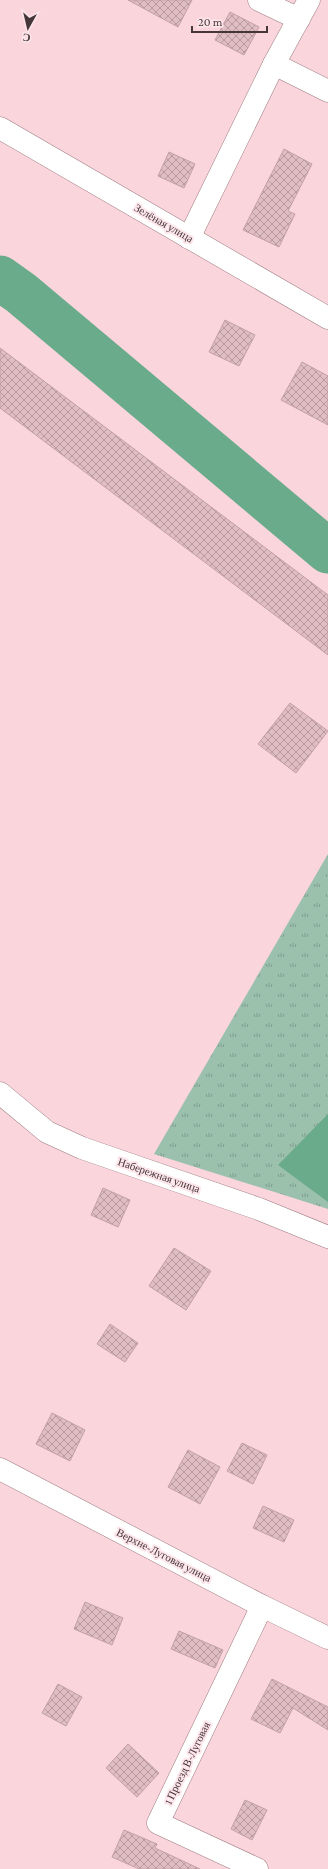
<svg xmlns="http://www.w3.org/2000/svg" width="328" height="1869" viewBox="0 0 328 1869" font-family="'Crimson Pro',serif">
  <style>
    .grass { fill: url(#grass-tufts) }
    .water { fill: #6aab8b }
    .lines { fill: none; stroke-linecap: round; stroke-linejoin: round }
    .river { stroke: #6aab8b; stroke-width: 45 }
    .building { fill: url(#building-cross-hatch); stroke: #c39fa6 }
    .street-casing { stroke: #9e7d84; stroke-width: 23 }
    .street { stroke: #fff; stroke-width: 22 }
    .labels { text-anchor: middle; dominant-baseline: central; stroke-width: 4; stroke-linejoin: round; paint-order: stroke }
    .street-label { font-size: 11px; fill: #453639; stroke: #fde6eb }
  </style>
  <defs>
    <pattern id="grass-tufts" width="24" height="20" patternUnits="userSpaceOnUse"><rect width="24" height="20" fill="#9bc1ad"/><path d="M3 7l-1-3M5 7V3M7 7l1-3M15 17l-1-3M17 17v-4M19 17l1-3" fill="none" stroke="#809e8e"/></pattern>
    <pattern id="building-cross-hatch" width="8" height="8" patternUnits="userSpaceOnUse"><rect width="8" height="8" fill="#e0bcc3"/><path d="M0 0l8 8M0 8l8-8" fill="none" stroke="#b79a9f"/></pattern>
  </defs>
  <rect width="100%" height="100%" fill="#fad5dc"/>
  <!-- grass -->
  <polygon class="grass" points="328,854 328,1209 154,1154"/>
  <!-- water -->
  <polygon class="water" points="328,1114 328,1202 278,1165"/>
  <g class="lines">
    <!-- river -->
    <polyline class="river" points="0,278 21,293 328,551"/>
  </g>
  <!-- building -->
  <g class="building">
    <polygon points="128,0 192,0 178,27"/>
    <polygon points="230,12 259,27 244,55 215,40"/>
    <polygon points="284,149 312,164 288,211 295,214 279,247 243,230"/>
    <polygon points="169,152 195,164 184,188 158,176"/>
    <polygon points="225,320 255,335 239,366 209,352"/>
    <polygon points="0,348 328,595 328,655 0,408"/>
    <polygon points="302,362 328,376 328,425 281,400"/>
    <polygon points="290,703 328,731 296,773 258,744"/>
    <polygon points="103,1188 130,1200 118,1227 91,1215"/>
    <polygon points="174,1248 211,1271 186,1310 149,1286"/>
    <polygon points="110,1324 138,1343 125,1362 97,1344"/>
    <polygon points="52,1413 85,1430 70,1461 36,1444"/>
    <polygon points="242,1443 267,1455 253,1484 227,1471"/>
    <polygon points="188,1450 220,1467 200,1504 168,1487"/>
    <polygon points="263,1506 294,1520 284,1542 253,1528"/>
    <polygon points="85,1602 123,1618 112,1645 74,1629"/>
    <polygon points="179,1631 223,1650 215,1668 171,1649"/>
    <polygon points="272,1679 328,1707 328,1730 293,1708 280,1733 251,1719"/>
    <polygon points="58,1684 82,1697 66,1726 42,1713"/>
    <polygon points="128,1744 159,1773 137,1797 106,1768"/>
    <polygon points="245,1800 267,1810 252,1840 231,1829"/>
    <polygon points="124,1830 157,1844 155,1848 200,1869 139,1869 112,1857"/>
  </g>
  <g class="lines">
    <defs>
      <g id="street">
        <polyline points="259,0 299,19"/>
        <polyline points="274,64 328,91"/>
        <polyline points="0,128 328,318"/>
        <polyline points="189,238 274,64 309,0"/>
        <polyline points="0,1093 47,1132 82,1148 259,1209 328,1237"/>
        <polyline points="0,1469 262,1606 328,1638"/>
        <polyline points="257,1869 158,1823 262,1606"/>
      </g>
    </defs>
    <!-- street casing -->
    <use href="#street" class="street-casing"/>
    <!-- street -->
    <use href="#street" class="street"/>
  </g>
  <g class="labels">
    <!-- street labels -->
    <g class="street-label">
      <text transform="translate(164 223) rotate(30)">Зелёная улица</text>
      <text transform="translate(159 1175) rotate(19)">Набережная улица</text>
      <text transform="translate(164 1555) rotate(27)">Верхне-Луговая улица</text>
      <text transform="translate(187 1763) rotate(-64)">1 Проезд В-Луговая</text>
    </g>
  </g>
  <!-- north arrow -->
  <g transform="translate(28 28) rotate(188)" stroke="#fde6eb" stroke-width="3" paint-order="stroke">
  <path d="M0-3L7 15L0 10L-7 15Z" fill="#453639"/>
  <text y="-6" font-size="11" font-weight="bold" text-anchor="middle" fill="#453639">С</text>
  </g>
  <!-- scale -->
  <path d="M192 26v6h75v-6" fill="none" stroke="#453639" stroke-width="2"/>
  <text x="198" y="26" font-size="12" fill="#453639" stroke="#fde6eb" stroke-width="3" paint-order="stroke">20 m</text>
</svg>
